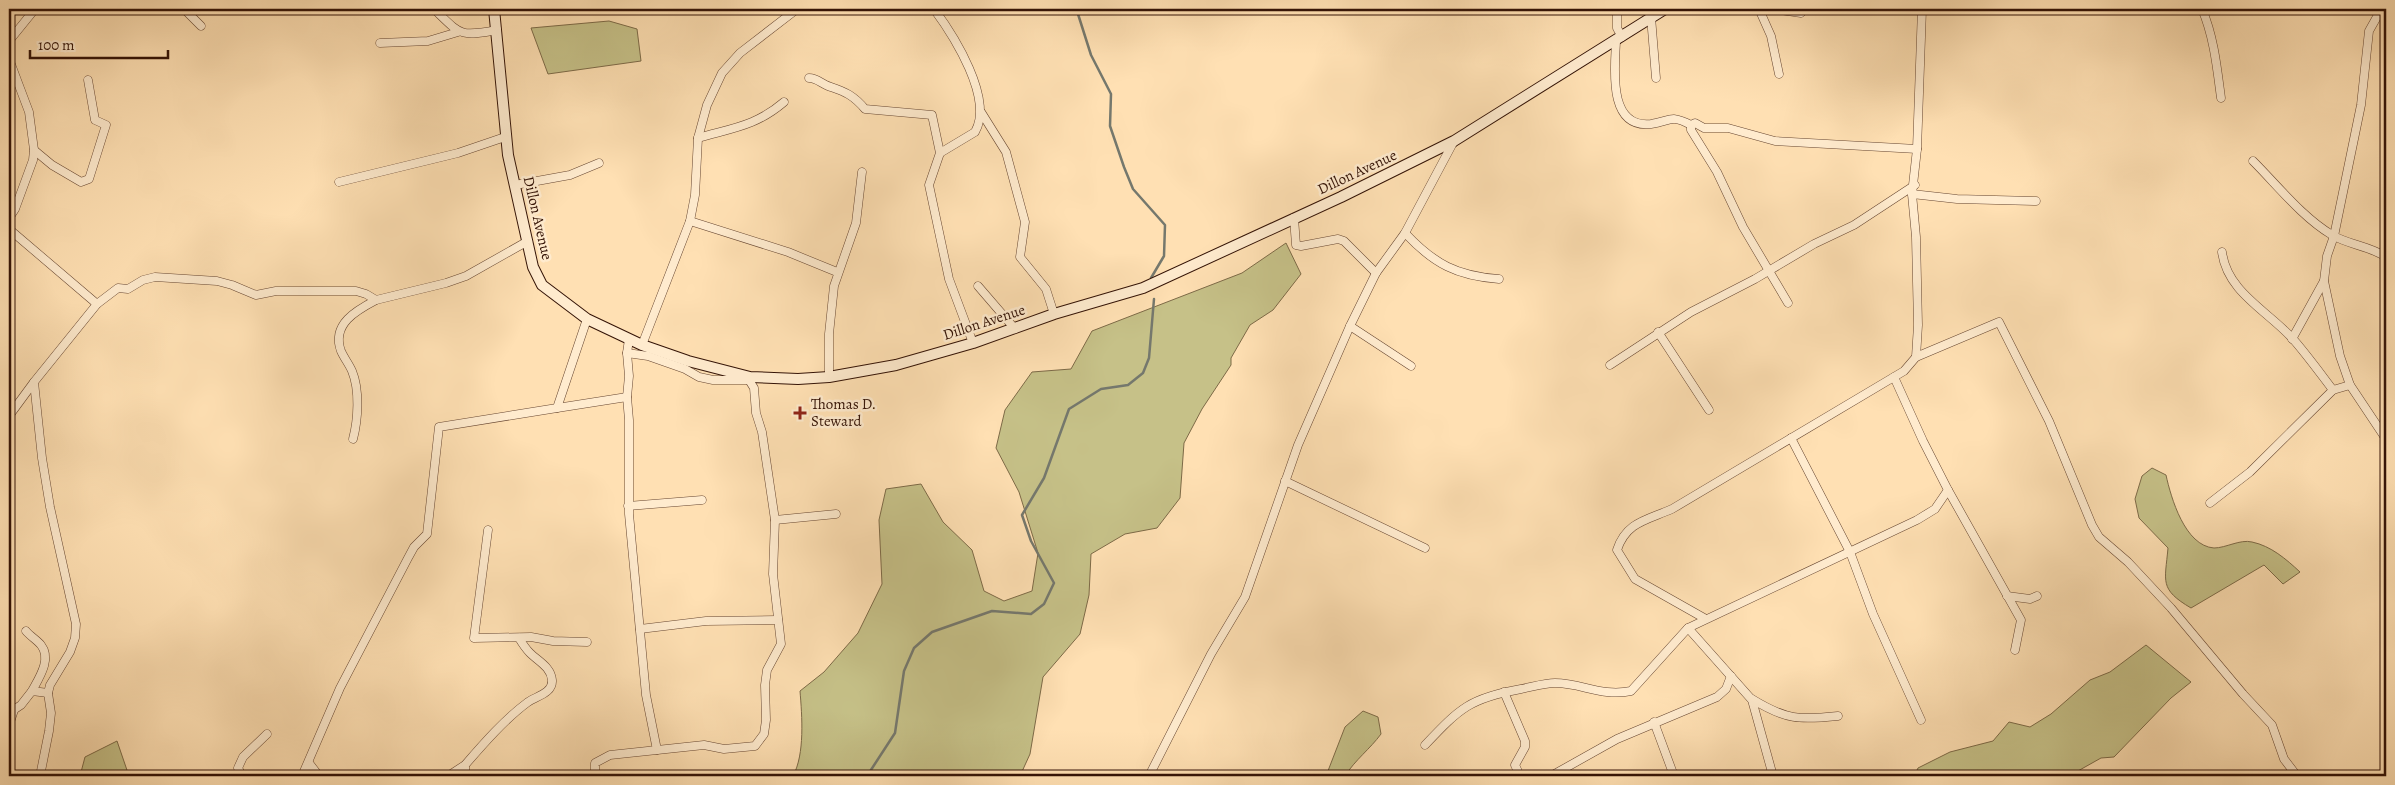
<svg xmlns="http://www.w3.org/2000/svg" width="2395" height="785" viewBox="0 0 2395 785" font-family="Alegreya,serif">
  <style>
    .green { fill: #c6c188; stroke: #7d6a47 }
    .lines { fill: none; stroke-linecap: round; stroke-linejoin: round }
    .stream { stroke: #75786d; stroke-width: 2.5 }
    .street-casing { stroke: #674631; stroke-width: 9 }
    .secondary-casing { stroke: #341306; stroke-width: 12 }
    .street { stroke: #ffebce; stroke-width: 8 }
    .secondary { stroke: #ffebce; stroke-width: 10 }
    .poi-dot { fill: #8f2418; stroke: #ffebce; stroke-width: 2 }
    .labels { text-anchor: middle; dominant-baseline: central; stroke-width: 5; stroke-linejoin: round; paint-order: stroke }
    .street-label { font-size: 15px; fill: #341306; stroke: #ffebce }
    .poi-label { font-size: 15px; fill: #341306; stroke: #ffebce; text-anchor: start }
  </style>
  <rect width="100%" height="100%" fill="#ffe0b3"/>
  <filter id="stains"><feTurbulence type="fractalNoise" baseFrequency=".004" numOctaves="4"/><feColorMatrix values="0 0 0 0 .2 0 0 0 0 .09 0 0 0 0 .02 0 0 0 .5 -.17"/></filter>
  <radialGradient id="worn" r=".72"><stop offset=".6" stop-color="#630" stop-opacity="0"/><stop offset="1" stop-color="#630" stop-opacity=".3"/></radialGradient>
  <!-- green -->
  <g class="green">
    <polygon points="609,21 637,29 641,61 548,74 531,28"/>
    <path d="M1286,243L1301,274L1273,310L1250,325L1231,358V365L1202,409L1184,443L1180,498L1157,528L1125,534L1091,554L1089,595L1080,634L1043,677L1030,754L1020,776H793C805,754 802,716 800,691L824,672L858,633L882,584L879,520L886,489L921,484L943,522L972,550L984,591L1004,601L1032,591L1038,553L1019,492L996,448L1005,410L1032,372L1071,369L1092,331L1242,273Z"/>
    <path d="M2152,468L2166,475C2171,498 2185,546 2214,548C2226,548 2240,539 2252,542C2271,546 2286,559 2300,572L2283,584L2264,565L2191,608C2159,589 2165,582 2168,548L2139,518L2135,499L2142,476Z"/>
    <polygon points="2146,645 2191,682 2171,698 2114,757 2101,758 2069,776 1914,776 1918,768 1950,752 1993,741 2009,722 2030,727 2051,714 2090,680 2110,672"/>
    <path d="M1363,711L1378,717L1381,734C1370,749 1355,760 1345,776H1326L1345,727Z"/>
    <polygon points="117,741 129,776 80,776 85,757"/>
  </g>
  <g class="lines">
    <!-- stream -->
    <g class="stream">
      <polyline points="1080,9 1078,14 1091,55 1111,94 1110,126 1124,167 1133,189 1165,225 1164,256 1151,278"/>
      <polyline points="867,776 895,733 904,671 914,648 932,632 992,611 1031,614 1044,604 1054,583 1031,541 1022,515 1044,478 1069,409 1101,389 1128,385 1143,373 1149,358 1154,299"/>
    </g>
    <defs>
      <g id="street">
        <polyline points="184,9 201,26"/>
        <path d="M434,9C461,35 459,37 497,30"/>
        <path d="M934,9C954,36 994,99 975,132L940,153"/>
        <polyline points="1617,9 1617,28 1622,37"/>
        <polyline points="1759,9 1771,36 1779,74"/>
        <polyline points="1773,9 1801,13"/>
        <path d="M2202,9C2214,37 2217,68 2221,98"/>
        <polyline points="2386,10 2378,15 2369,31 2361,105 2334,236 2327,256 2324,281 2340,356 2350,385 2386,439"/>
        <polyline points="1651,17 1656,78"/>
        <polyline points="9,41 35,9"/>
        <path d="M1616,41C1615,67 1607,129 1651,124C1671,121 1670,114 1691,125L1695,123L1704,128H1728L1775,141L1917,149"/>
        <polyline points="380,43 428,41 458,32"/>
        <polyline points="9,59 29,112 34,150 33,160 15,209 9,218"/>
        <path d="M809,78C818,78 822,85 831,87C846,92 854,96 865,109L932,115L940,153L929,185L949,279L973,343"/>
        <polyline points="981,112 1006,152 1025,222 1020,257 1046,289 1054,314"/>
        <polyline points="1691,125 1691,130 1717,172 1743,227 1788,303"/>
        <path d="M698,138C732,128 756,126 784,102"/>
        <polyline points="34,150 52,165 81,182 89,179 106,125 95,120 88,80"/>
        <path d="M2253,161C2278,186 2302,217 2332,235C2349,245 2370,246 2386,257"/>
        <polyline points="339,182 458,153 505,137"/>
        <polyline points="515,185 570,175 599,163"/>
        <polyline points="1912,194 1957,199 2036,201"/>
        <polyline points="1294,218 1296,245 1301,246 1338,239 1344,241 1376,273"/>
        <polyline points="690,221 788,252 837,272"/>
        <polyline points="9,229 97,304"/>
        <path d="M1405,233C1434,264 1457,276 1499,279"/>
        <path d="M2222,252C2227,292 2268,311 2293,339C2307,355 2320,373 2333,390"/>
        <polyline points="978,286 1015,329"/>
        <polyline points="1350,326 1411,366"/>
        <polyline points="1658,332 1709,410"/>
        <polyline points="2292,339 2324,281"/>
        <polyline points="642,345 690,221 695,195 698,138 707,105 722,73 740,53 797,9"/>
        <polyline points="627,353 648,356 685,369 699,377 713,380 749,380 754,388 756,413 762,432 775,520 773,574 781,644 767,670 765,685 766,720 764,734 755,746 724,749 704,745 657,750"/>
        <polyline points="1916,357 1999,322 2049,421 2092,525 2099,537 2128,562 2171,608 2243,694 2272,725 2284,759 2297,776"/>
        <polyline points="1610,365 1691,312 1755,279 1814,244 1854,225 1915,185"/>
        <polyline points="829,377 829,334 834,286 856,223 862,172"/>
        <polyline points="557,408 627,397"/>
        <polyline points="9,416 34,382"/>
        <polyline points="1791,438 1850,552 1873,614 1921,720"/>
        <path d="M353,439C358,420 360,390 352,371C349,364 344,358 341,351C331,324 357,310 376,300"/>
        <polyline points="1285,481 1425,548"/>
        <polyline points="1948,490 2021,620 2015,650"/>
        <polyline points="2210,503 2250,472 2333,390 2350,385"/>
        <polyline points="628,506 702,500"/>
        <polyline points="775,520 836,514"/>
        <polyline points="488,530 474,638 531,637 553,641 587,642"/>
        <polyline points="2007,596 2030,599 2037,596"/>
        <path d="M1704,618L1635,579L1617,550C1626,522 1647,520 1672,509L1904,371L1916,357L1918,325L1916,237L1912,194L1917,149L1922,9"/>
        <polyline points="1688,628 1752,700 1773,776"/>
        <polyline points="640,629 706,621 778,620"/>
        <path d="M26,631C30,636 37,640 41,645C52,659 39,678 32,691"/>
        <polyline points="1504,692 1525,741 1525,747 1515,765 1520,776"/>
        <path d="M1752,699C1786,720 1799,720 1838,716"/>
        <polyline points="9,713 21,705 32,691 48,693"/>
        <polyline points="1654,722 1674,776"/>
        <polyline points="9,725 14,710"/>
        <path d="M1425,745C1460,708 1470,698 1521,689C1532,687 1544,683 1555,683C1582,683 1601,697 1631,691L1688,628L1917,520L1935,509L1948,490L1923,441L1894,377"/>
        <polyline points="309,763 319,776"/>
        <polyline points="40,776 49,731 51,713 48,693 50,685 70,652 75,638 76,624 50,507 42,458 34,382 97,304 118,288 128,289 143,280 155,277 217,281 232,285 256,295 276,291 356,291 366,294 376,300 446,283 466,276 528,241"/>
        <polyline points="242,776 238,768 243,757 267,734"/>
        <polyline points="302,776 340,688 408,558 414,547 427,534 439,427 557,408 587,319"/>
        <polyline points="448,776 465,765"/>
        <path d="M465,776V765C484,743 505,719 528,702C537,696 553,693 552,680C551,667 538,661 530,653C526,649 522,643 519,638"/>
        <polyline points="595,776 595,763 610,755 657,750 646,695 629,514 629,420 627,397 629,376 627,353 629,339"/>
        <polyline points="1149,776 1211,654 1245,597 1298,445 1350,326 1376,273 1405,233 1454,141"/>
        <polyline points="1551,776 1617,739 1717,697 1726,689 1731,676"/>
      </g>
      <polyline id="secondary" points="494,9 508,155 533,267 542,285 587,319 642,345 688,361 750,377 798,379 829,377 896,365 973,343 1054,314 1143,288 1341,197 1454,141 1665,9"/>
    </defs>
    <!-- street casing -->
    <use href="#street" class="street-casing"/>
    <!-- secondary casing -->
    <use href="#secondary" class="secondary-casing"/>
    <!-- street -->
    <use href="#street" class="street"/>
    <!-- secondary -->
    <use href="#secondary" class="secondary"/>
  </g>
  <!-- markers -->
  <path class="poi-dot" d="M797.5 405.5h5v5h5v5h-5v5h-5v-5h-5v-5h5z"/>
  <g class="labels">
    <!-- street labels -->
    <g class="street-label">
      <text transform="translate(1357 172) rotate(-25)">Dillon Avenue</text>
      <text transform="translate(538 218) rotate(77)">Dillon Avenue</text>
      <text transform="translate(984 322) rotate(-18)">Dillon Avenue</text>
    </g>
    <!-- poi labels -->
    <g class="poi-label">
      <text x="811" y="404">Thomas D.<tspan x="811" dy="17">Steward</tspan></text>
    </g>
  </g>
  <!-- margin -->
  <rect width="2395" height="785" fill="none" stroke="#ffe0b3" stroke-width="30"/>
  <rect x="10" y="10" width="2375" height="765" fill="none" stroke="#341306" stroke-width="2.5"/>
  <rect x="15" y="15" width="2365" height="755" fill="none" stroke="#341306"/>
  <!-- scale -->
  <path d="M30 50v8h138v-8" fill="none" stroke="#341306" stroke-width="2.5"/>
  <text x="38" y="50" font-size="15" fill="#341306" stroke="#ffebce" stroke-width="4" paint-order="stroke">100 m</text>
  <rect width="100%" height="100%" filter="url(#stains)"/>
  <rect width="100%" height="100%" fill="url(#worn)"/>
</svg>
